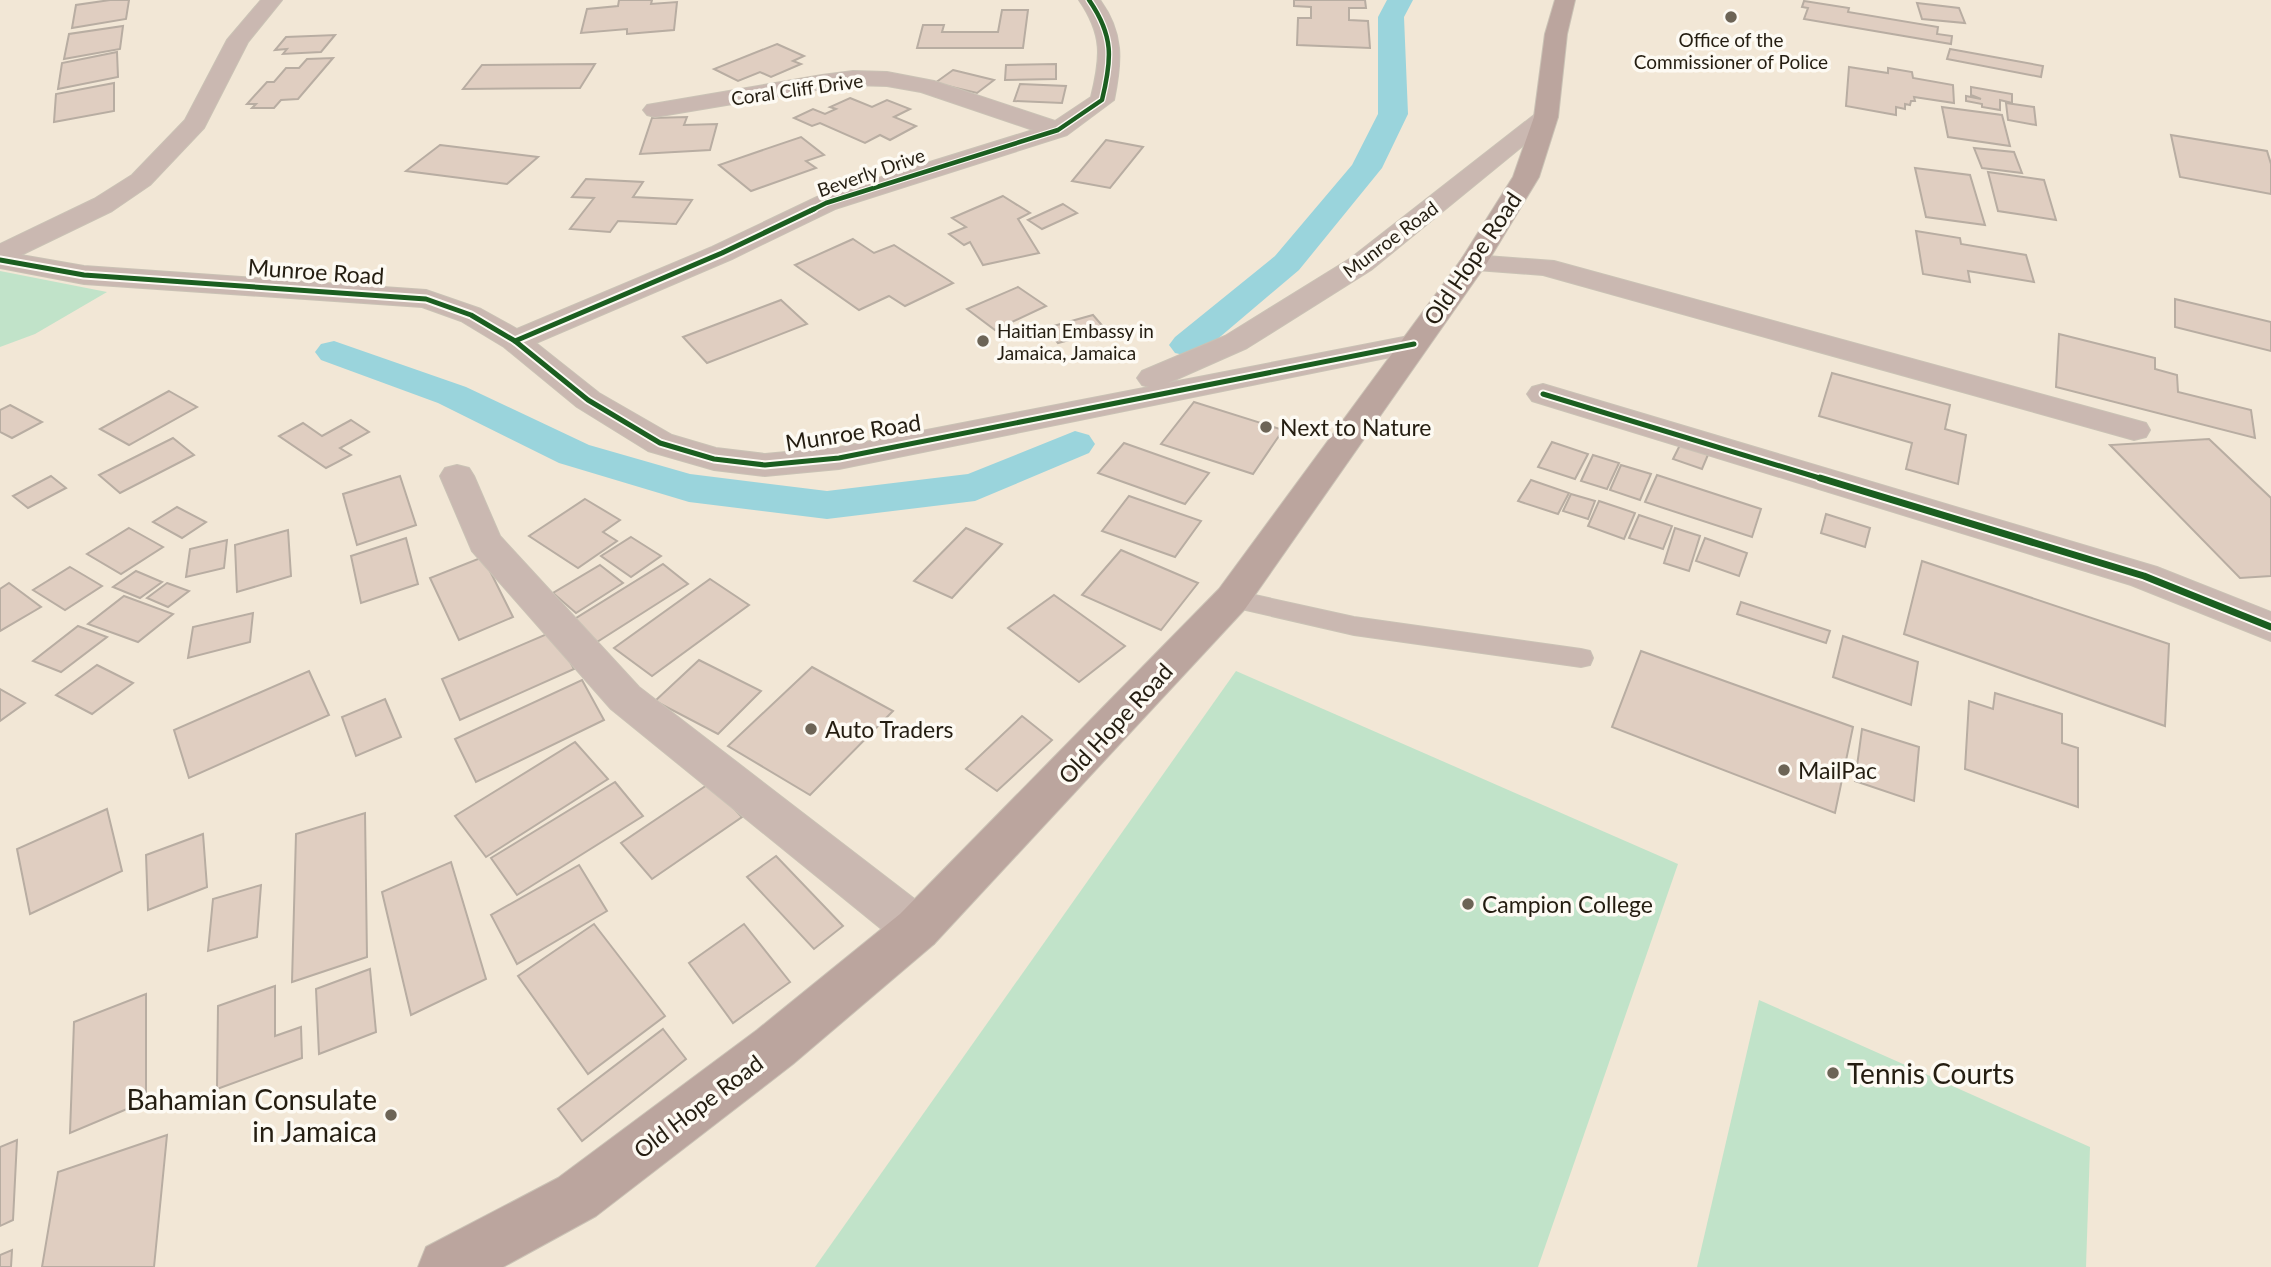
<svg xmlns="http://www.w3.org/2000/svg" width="2271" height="1267" viewBox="0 0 2271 1267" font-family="Lato,sans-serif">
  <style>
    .green { fill: #c1e3c9 }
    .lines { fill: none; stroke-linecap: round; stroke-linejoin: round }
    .canal { fill: #9ad4dc; fill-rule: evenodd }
    .building { fill: #e0cec1; stroke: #b8ada2; stroke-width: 2 }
    .lane-casing { stroke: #cac2b5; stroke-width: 2 }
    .street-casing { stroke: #cac2b5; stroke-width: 2 }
    .primary-casing { stroke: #cac2b5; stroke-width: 2 }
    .lane { fill: #cab8b1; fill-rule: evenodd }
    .street { fill: #cab8b1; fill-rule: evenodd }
    .primary { fill: #bba59e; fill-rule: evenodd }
    .cycleway-far2-casing { stroke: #fdfaf3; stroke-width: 7 }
    .cycleway-far1-casing { stroke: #fdfaf3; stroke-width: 9 }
    .cycleway-casing { stroke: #fdfaf3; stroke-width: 11 }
    .cycleway-far2 { stroke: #1b5e20; stroke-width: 4.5 }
    .cycleway-far1 { stroke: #1b5e20; stroke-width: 5 }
    .cycleway { stroke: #1b5e20; stroke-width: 7 }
    .poi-dot { fill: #6c6456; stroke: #fdfaf3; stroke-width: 2.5 }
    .labels { text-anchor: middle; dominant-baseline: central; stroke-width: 7; stroke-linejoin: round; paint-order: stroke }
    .far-poi-label { font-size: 19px; fill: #241d11; stroke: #fdfaf3 }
    .far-street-label { font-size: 19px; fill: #241d11; stroke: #fdfaf3 }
    .street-label { font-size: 23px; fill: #241d11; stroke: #fdfaf3 }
    .poi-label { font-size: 23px; fill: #241d11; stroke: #fdfaf3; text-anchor: start }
    .near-poi-label { font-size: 28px; fill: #241d11; stroke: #fdfaf3; text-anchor: start }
  </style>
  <rect width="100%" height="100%" fill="#f2e7d6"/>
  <!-- green -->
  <g class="green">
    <polygon points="0,271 107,292 35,334 0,347"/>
    <polygon points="1236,671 1678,864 1538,1267 815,1267"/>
    <polygon points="1759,1000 2090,1147 2086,1267 1697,1267"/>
  </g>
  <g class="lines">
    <!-- canal -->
    <g class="canal">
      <polygon points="1387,0 1413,0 1404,17 1408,114 1382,168 1299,270 1201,353 1188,356 1175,353 1169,345 1175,337 1275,256 1352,165 1378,114 1378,17"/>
      <polygon points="334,341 466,387 589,445 690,474 827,491 968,474 1075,431 1089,435 1095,444 1089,453 975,501 827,519 689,502 559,463 438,403 321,360 315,352 321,344"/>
    </g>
  </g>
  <!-- building -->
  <g class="building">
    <polygon points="110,0 129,0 126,19 72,28 76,5"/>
    <polygon points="619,0 652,0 651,4 677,2 674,30 627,34 627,29 581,33 587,9 618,6"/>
    <polygon points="1294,0 1365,0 1366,8 1349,8 1349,20 1368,21 1370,48 1297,45 1298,18 1311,18 1311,7 1294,6"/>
    <polygon points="1804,1 1849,8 1848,12 1938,27 1937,34 1952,36 1951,44 1804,19 1808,8 1802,7"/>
    <polygon points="1917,3 1959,8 1965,23 1922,19"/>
    <polygon points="1002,10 1028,10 1023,48 917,48 923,25 944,25 942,32 998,32"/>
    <polygon points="123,26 120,49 64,59 69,34"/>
    <polygon points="335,35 321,52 283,54 287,49 275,50 286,37"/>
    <polygon points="777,44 804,56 793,61 801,64 771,77 760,72 738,81 714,69"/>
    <polygon points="1950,49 2043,66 2041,77 1947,59"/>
    <polygon points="117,52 118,77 58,89 62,63"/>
    <polygon points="333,58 298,99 281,100 274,108 252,108 256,104 247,104 267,82 274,82 286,68 299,68 307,59"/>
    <polygon points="595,64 580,88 463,89 482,65"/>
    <polygon points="1056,64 1056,79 1005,80 1006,65"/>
    <polygon points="1849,67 1888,73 1888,68 1912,72 1913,78 1953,85 1954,103 1914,97 1915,101 1911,101 1910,105 1905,104 1905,109 1896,107 1896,115 1846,106"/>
    <polygon points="953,70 994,80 977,93 935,83"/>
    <polygon points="114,83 114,111 54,122 56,94"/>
    <polygon points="1020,84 1066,86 1062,103 1014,101"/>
    <polygon points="1971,87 2012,94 2012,103 2000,100 2000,110 1982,107 1982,104 1966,101 1966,96 1981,99 1971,95"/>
    <polygon points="850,98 872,107 887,100 910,109 894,117 916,126 890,140 880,135 865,143 820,123 812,126 794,118 813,109 825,114 836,109 830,107"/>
    <polygon points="2006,103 2034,107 2036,125 2008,120"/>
    <polygon points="1942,107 2002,115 2010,146 1948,137"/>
    <polygon points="687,117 684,125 717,124 710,150 640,154 652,118"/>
    <polygon points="2171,135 2267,151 2271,164 2271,194 2180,177"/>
    <polygon points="801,137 824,155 806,161 816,168 751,191 719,165"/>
    <polygon points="1106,140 1143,147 1110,188 1072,181"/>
    <polygon points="440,145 538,157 507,184 406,171"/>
    <polygon points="1974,148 2014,152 2022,173 1982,168"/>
    <polygon points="1915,168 1970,175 1985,225 1926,217"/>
    <polygon points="1988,172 2044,180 2056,220 1998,211"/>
    <polygon points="586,179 643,182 633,197 692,200 676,224 618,221 610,232 570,229 594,198 572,197"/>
    <polygon points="1003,196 1030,213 1018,219 1039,253 983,265 970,242 964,245 949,234 966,227 952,218"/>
    <polygon points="1063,204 1077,213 1042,229 1028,220"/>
    <polygon points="1916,231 1960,238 1961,244 2026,255 2034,282 1968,271 1970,282 1923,274"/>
    <polygon points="853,239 874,253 894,245 953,283 905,306 889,296 859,310 795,265"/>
    <polygon points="1018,287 1046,306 995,330 967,309"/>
    <polygon points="2175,299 2271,322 2271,351 2175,327"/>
    <polygon points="781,300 807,324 707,363 683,337"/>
    <polygon points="1093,315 1106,330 1058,343 1046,328"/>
    <polygon points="2059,334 2155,358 2155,369 2177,375 2178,392 2251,410 2255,438 2056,387"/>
    <polygon points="1832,373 1950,405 1945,429 1966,435 1958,484 1906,469 1912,443 1819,416"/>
    <polygon points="169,391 197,407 129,445 100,429"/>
    <polygon points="1194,402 1283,430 1253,474 1161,444"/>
    <polygon points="10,405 42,422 12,438 0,432 0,410"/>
    <polygon points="351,420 369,432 340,448 351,455 326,468 279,436 303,423 322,436"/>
    <polygon points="173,438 194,455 120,493 99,475"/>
    <polygon points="2209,439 2271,498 2271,576 2240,578 2110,445"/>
    <polygon points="1682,441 1710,450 1702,469 1673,459"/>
    <polygon points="1552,442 1588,454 1575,479 1538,467"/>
    <polygon points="1124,443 1209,473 1185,504 1098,473"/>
    <polygon points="1593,455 1619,463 1607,489 1581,481"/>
    <polygon points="1621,465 1651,474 1640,500 1610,490"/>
    <polygon points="1657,475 1761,509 1752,537 1645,502"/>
    <polygon points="51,476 66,488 28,508 13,496"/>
    <polygon points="400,476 416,525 357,545 343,494"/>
    <polygon points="1531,480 1569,493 1558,514 1518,501"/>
    <polygon points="1571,494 1595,501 1588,519 1563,511"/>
    <polygon points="1129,496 1201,521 1175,557 1102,531"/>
    <polygon points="585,499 620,520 603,532 617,541 578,568 529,536"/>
    <polygon points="1599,501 1635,513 1624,539 1588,526"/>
    <polygon points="177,507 206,522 182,538 153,522"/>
    <polygon points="1826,514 1870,528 1865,547 1821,533"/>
    <polygon points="1639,515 1672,526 1663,549 1629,538"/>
    <polygon points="129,528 163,547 121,574 87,554"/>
    <polygon points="966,528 1002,544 952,598 914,581"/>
    <polygon points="1675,528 1700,536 1689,571 1664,563"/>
    <polygon points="288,530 291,576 237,592 235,545"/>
    <polygon points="631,537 661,556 631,577 601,556"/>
    <polygon points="406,538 418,584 361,603 351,556"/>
    <polygon points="1705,538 1747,553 1739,576 1696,561"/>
    <polygon points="227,540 224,568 186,577 190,549"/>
    <polygon points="1121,550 1198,583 1161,630 1082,595"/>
    <polygon points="483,557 513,617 459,640 430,578"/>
    <polygon points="1922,561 2169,644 2165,726 1904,634"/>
    <polygon points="663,564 688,584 597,642 573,620"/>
    <polygon points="600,565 623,583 576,613 553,593"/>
    <polygon points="70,567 102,586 65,610 33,590"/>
    <polygon points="136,571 162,582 140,598 113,587"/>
    <polygon points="710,579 749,605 652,676 614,648"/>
    <polygon points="9,583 41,607 0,631 0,589"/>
    <polygon points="167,583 189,591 168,607 147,598"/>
    <polygon points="1054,595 1125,646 1079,682 1008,628"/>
    <polygon points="124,596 173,614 138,642 88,624"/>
    <polygon points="1741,602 1830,631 1826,643 1737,614"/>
    <polygon points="253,613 250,642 188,658 193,627"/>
    <polygon points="78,626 107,637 61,672 33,661"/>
    <polygon points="554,631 574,669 460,720 442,679"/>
    <polygon points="1843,636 1918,662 1911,705 1833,677"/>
    <polygon points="1641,651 1853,727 1835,813 1612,727"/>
    <polygon points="699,660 761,691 718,734 655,701"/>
    <polygon points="97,665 133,683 92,714 56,695"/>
    <polygon points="812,667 893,711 810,795 728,746"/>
    <polygon points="309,671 329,715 189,778 174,730"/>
    <polygon points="582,680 604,720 476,782 455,739"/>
    <polygon points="0,689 25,703 0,721"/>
    <polygon points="1995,693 2062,714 2062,743 2078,748 2078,807 1965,769 1969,701 1993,709"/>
    <polygon points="385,699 401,737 356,756 342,717"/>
    <polygon points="1022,716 1052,740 997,791 966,769"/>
    <polygon points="1862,729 1919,747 1914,801 1855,781"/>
    <polygon points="575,742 608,779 486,857 455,816"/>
    <polygon points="615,782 643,816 517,895 491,858"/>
    <polygon points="710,783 742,817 652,879 621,843"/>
    <polygon points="107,809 122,871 30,914 17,849"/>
    <polygon points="365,813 367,957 292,982 296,834"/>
    <polygon points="203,834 207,887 148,910 146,855"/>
    <polygon points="776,856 843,926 814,949 747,877"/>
    <polygon points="451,862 486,979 411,1015 382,892"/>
    <polygon points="579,865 607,911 517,964 491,915"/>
    <polygon points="261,885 257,937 208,951 213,899"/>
    <polygon points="594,924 665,1016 588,1074 518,976"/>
    <polygon points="744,924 790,982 733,1023 689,963"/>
    <polygon points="370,969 376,1032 319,1054 316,989"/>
    <polygon points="275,986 275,1036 301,1027 302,1058 217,1089 218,1006"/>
    <polygon points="146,994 146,1101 70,1133 74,1022"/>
    <polygon points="663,1029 686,1059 582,1141 558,1109"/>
    <polygon points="167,1135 154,1267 42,1267 58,1172"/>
    <polygon points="17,1140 13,1220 0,1226 0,1147"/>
    <polygon points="12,1250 11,1267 0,1267 0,1255"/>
  </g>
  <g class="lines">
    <defs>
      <polygon id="lane" points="1232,590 1354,617 1581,649 1590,651 1593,658 1590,665 1581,667 1354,635 1224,605 1220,599 1224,593"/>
      <g id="street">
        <path d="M261,0H282L248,42L204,128L150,185L112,211L21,255L84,266L426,290L481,309L517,329L712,247L817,197L1033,130L921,92L887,86L853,85L822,89L655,117L647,115L643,110L647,105L822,75L853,71L887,72L934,81L1055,121L1091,97C1101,57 1103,35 1079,0H1100C1124,33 1122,61 1114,100L1067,135L835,209L732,259L536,343L599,393L672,435L716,448L765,454L839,447L1149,387L1142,385L1137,378L1142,371L1225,336L1351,258L1538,112L1546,110L1554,112L1558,117L1371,270L1247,348L1168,383L1414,335L1425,338L1429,344L1425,350L839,469L765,476L714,470L648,451L577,407L504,347L461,321L422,307L84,284L0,268V244L94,199L132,175L185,120L227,40Z"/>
        <polygon points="1473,255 1554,261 2146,423 2150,430 2146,437 2134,440 1543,275 1463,269 1459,263 1463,257"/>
        <polygon points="1543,384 2157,567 2271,612 2271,641 2131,585 1532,401 1527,394 1532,387"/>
        <polygon points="457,465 469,468 474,476 500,536 639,687 934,914 940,929 934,944 917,950 900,944 611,709 472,551 440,476 445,468"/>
      </g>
      <polygon id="primary" points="1555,0 1575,0 1567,34 1558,117 1539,177 1487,263 1245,609 934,944 793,1064 596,1216 503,1267 418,1267 426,1247 558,1178 757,1030 900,914 1219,589 1461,260 1513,177 1534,117 1545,34"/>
    </defs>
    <!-- lane casing -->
    <use href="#lane" class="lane-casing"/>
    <!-- street casing -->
    <use href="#street" class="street-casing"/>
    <!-- primary casing -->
    <use href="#primary" class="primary-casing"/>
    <!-- lane -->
    <use href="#lane" class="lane"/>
    <!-- street -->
    <use href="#street" class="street"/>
    <!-- primary -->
    <use href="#primary" class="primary"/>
    <defs>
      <path id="cycleway-far2" d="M810,211L826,203L1058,130L1102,100C1112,59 1114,36 1089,0"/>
      <g id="cycleway-far1">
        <polyline points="0,260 84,275 426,299 471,315 515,341 588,400 660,443 714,459 765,465 839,458 1414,344"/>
        <polyline points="515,341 722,253 814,209"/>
        <polyline points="1543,394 1826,480"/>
      </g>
      <polyline id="cycleway" points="1820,478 2144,576 2271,627"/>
    </defs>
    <!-- cycleway-far2 casing -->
    <use href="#cycleway-far2" class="cycleway-far2-casing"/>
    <!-- cycleway-far1 casing -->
    <use href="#cycleway-far1" class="cycleway-far1-casing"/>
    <!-- cycleway casing -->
    <use href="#cycleway" class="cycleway-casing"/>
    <!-- cycleway-far2 -->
    <use href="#cycleway-far2" class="cycleway-far2"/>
    <!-- cycleway-far1 -->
    <use href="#cycleway-far1" class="cycleway-far1"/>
    <!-- cycleway -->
    <use href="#cycleway" class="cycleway"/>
  </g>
  <!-- markers -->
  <g class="poi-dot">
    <circle cx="1731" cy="17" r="7"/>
    <circle cx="983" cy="341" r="7"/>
    <circle cx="1266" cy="427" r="7"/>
    <circle cx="811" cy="729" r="7"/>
    <circle cx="1784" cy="770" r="7"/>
    <circle cx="1468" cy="904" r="7"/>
    <circle cx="1833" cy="1073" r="7"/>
    <circle cx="391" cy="1115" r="7"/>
  </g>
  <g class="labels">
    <!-- far-poi labels -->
    <g class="far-poi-label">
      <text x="1731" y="39">Office of the<tspan x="1731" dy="22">Commissioner of Police</tspan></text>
      <text x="997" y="330" text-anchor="start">Haitian Embassy in<tspan x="997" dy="22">Jamaica, Jamaica</tspan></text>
    </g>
    <!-- far-street labels -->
    <g class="far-street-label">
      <text transform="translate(797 89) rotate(-8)">Coral Cliff Drive</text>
      <text transform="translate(871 172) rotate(-19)">Beverly Drive</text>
      <text transform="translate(1390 239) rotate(-37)">Munroe Road</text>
    </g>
    <!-- street labels -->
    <g class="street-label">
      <text transform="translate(1472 258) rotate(-56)">Old Hope Road</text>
      <text transform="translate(316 271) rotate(4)">Munroe Road</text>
      <text transform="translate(853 432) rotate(-9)">Munroe Road</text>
      <text transform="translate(1115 723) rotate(-47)">Old Hope Road</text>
      <text transform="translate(698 1106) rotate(-37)">Old Hope Road</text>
    </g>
    <!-- poi labels -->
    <g class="poi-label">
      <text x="1280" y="427">Next to Nature</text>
      <text x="825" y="729">Auto Traders</text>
      <text x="1798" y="770">MailPac</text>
      <text x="1482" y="904">Campion College</text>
    </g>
    <!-- near-poi labels -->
    <g class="near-poi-label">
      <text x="1847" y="1073">Tennis Courts</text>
      <text x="377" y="1099" text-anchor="end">Bahamian Consulate<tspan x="377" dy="32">in Jamaica</tspan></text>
    </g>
  </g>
</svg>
